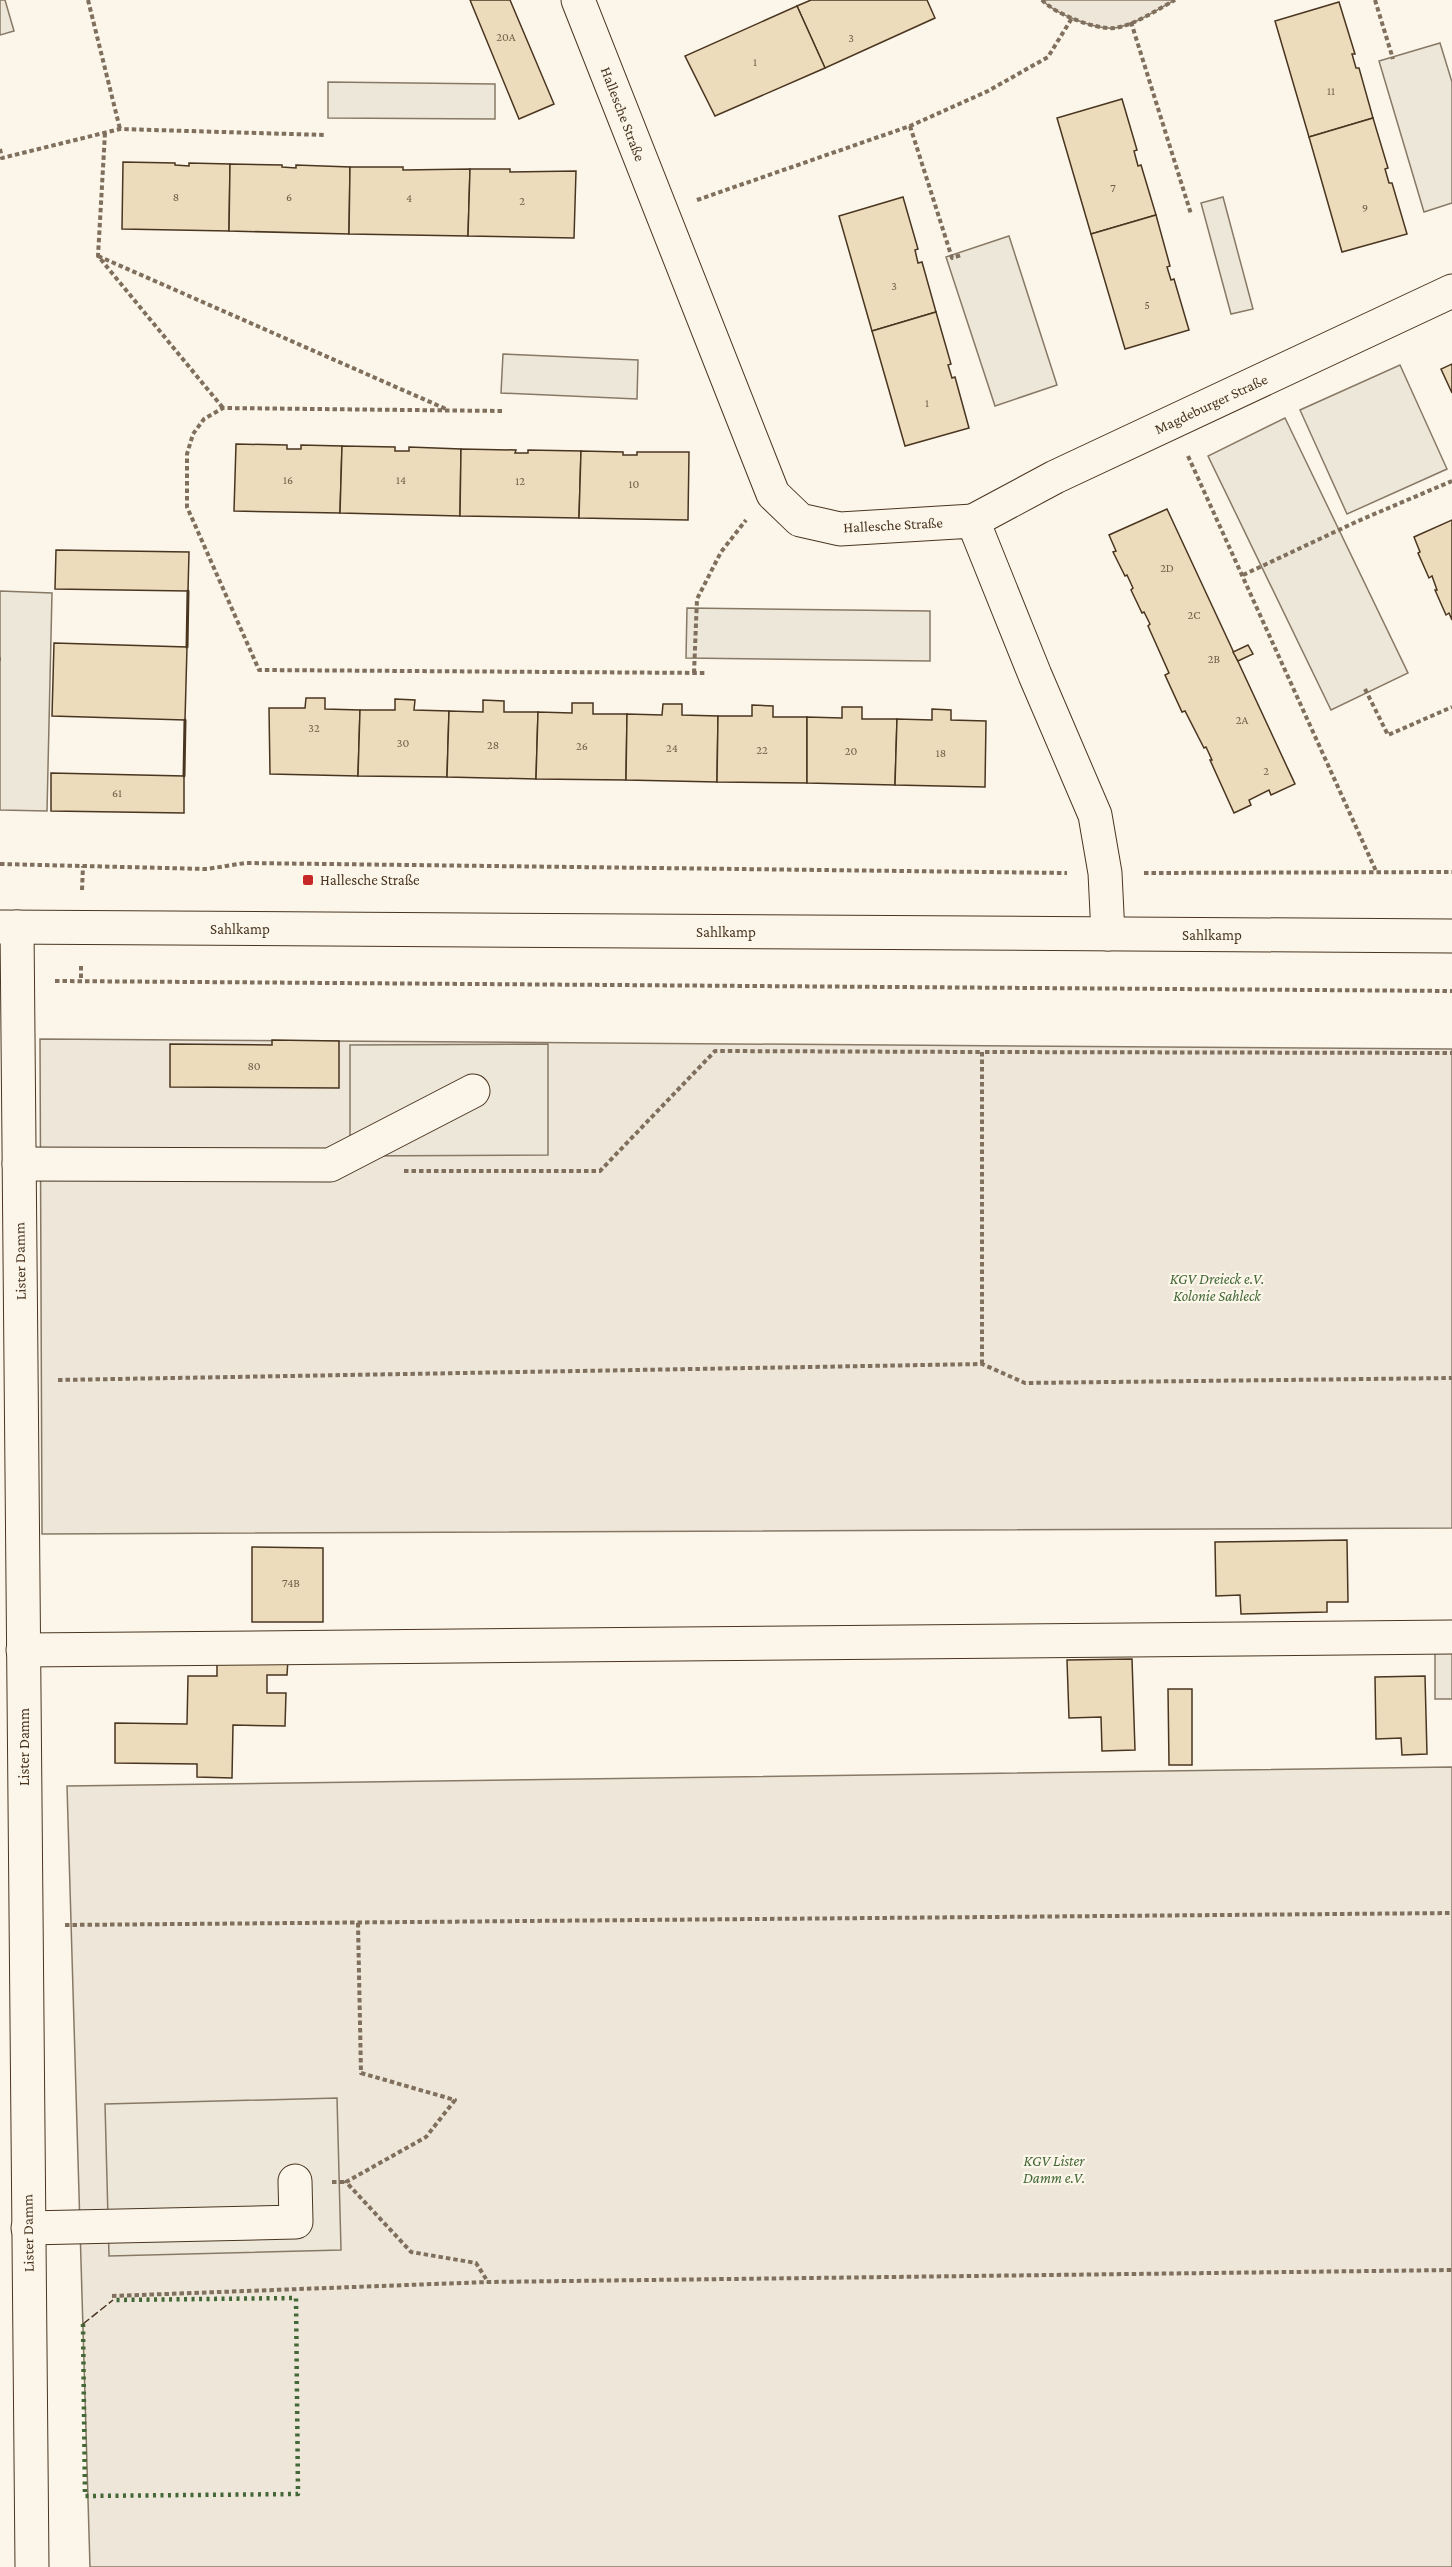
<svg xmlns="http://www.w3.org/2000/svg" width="1452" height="2567" viewBox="0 0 1452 2567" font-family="'Crimson Pro',serif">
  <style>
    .green { fill: #ede6d9; stroke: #887966; stroke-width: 1.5 }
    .parking { fill: #ede7d9; stroke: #887966; stroke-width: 1.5 }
    .building { fill: #ecdcbc; stroke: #4a3520; stroke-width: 1.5 }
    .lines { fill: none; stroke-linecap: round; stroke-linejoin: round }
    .minor-casing { stroke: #4a3520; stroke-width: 35 }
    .path { stroke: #7f6f5c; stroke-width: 4; stroke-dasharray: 4.5 3; stroke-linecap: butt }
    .minor { stroke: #fbf6e9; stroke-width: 33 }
    .hedge { stroke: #436837; stroke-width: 4.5; stroke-dasharray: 3 4.5; stroke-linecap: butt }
    .fence { stroke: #4a3520; stroke-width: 1.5; stroke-dasharray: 8 3; stroke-linecap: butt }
    .wall { stroke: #4a3520; stroke-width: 3 }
    .poi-dot { fill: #c62828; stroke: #fbf6e9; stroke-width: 2 }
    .labels { text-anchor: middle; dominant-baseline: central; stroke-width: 4.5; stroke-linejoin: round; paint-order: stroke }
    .number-label { font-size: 12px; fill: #725f47 }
    .street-label { font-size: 15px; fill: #4a3520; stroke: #fbf6e9 }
    .poi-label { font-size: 15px; fill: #4a3520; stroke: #fbf6e9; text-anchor: start }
    .park-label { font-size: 15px; font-style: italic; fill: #436837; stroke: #fbf6e9 }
  </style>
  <rect width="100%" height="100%" fill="#fbf6e9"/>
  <!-- green -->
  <g class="green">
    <path d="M1042,0H1175C1158,9 1135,25 1115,28C1096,30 1055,14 1042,0Z"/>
    <polygon points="40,1039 1452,1049 1452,1528 42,1534"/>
    <polygon points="1452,1767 1452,2567 90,2567 67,1786"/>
  </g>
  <!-- parking -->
  <g class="parking">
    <polygon points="0,0 5,0 14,31 0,35"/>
    <polygon points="1440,43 1452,82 1452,203 1424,212 1379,61"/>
    <polygon points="328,82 495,84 495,119 328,118"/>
    <polygon points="1223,197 1253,309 1231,314 1201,203"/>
    <polygon points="1009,236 1057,385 995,406 946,257"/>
    <polygon points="503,354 638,360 637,399 501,393"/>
    <polygon points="1400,365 1447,469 1347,514 1300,410"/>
    <polygon points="1285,418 1408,673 1331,710 1208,456"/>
    <polygon points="0,591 52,593 47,811 0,810"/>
    <polygon points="687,608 930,611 930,661 686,658"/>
    <polygon points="548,1044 548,1155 350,1156 350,1045"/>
    <rect x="1435" y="1625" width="17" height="74"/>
    <polygon points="337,2098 341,2250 109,2256 105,2104"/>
  </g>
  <!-- building -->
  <g class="building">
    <polygon points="470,0 510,0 554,104 519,119"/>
    <polygon points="811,0 927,0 935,18 825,68 797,6"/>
    <polygon points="1339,2 1355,54 1352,54 1356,68 1359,68 1373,118 1309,137 1275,21"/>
    <polygon points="797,6 825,68 715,116 685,56"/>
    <polygon points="1122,99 1137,150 1134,151 1138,166 1141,165 1156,215 1091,234 1057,118"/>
    <polygon points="1373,118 1388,168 1385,169 1389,183 1392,183 1407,234 1342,252 1309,137"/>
    <polygon points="123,162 175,163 175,165 189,166 189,163 230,164 229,231 122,229"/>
    <polygon points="230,164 282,165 282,167 296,168 296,165 350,167 349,234 229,231"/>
    <polygon points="350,167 403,167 403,170 470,169 468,236 349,234"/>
    <polygon points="470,169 510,169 510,172 576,171 574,238 468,236"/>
    <polygon points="903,197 918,249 915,250 918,263 922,262 936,312 872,331 839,216"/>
    <polygon points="1156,215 1170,266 1167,267 1171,280 1174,279 1189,330 1125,349 1091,234"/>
    <polygon points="936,312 951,364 948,365 952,378 955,377 969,428 905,446 872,331"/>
    <polygon points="1452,364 1452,393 1441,369"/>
    <polygon points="236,444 287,445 287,449 301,449 301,445 342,446 340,513 234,511"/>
    <polygon points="342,446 395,447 395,451 409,451 409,447 461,449 460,516 340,513"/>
    <polygon points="461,449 516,450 515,453 528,453 528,450 581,451 579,518 460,516"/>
    <polygon points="581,451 623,452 623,455 637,455 637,452 689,452 688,520 579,518"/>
    <polygon points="1167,509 1295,784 1271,795 1269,790 1249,800 1251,805 1234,813 1210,760 1212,760 1206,747 1204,748 1185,711 1182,712 1165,675 1169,673 1148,626 1150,624 1144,612 1142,613 1131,590 1133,588 1127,575 1125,576 1113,552 1116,551 1109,535"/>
    <polygon points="1452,520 1452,620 1449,613 1446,615 1435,590 1437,590 1432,576 1429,578 1418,553 1420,552 1414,537"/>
    <polygon points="56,550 189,552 188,591 55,589"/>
    <polygon points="54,643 187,647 185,720 52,716"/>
    <polygon points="1248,645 1253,654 1238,661 1233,652"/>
    <polygon points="306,698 325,698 325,709 360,710 358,776 270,774 269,708 305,708"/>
    <polygon points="395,699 415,700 414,710 449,711 447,777 358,776 360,710 395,710"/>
    <polygon points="483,700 504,701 504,712 538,712 536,779 447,777 449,711 483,712"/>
    <polygon points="572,703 593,703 593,714 627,714 626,780 536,779 538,712 572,713"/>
    <polygon points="663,704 682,704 682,715 718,716 717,782 626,780 627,714 662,715"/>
    <polygon points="752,705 773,706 773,717 807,717 807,783 717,782 718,716 752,716"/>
    <polygon points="842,707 862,707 862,719 897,719 895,785 807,783 807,717 842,718"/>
    <polygon points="932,709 951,710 951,720 986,721 985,787 895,785 897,719 932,720"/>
    <polygon points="51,773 184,776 184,813 51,811"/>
    <polygon points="272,1040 339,1041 339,1088 170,1087 170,1044 272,1045"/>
    <polygon points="1347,1540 1348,1602 1327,1602 1327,1612 1241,1614 1240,1595 1216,1596 1215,1542"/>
    <polygon points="252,1547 323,1548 323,1622 252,1622"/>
    <polygon points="217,1658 288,1659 287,1675 267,1675 267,1693 286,1693 285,1726 233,1725 232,1778 197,1777 197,1764 115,1763 115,1723 187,1724 188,1676 217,1676"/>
    <polygon points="1132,1659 1135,1750 1102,1751 1101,1717 1069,1718 1067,1660"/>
    <polygon points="1425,1676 1427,1754 1402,1755 1401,1738 1376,1739 1375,1677"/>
    <polygon points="1168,1689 1192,1689 1192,1765 1169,1765"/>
  </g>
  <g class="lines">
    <defs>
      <g id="minor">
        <polyline points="578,0 773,494 800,520 840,529 973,521 1035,675 1095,815 1105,873 1108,934"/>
        <polyline points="973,521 1055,477 1452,291"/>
        <polyline points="0,927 1452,936"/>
        <polyline points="17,927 32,2567"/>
        <polyline points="19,1164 330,1165 473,1091"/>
        <polyline points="23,1650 1452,1637"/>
        <polyline points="28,2228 296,2222 295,2181"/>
      </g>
    </defs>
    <!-- minor casing -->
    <use href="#minor" class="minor-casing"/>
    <!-- path -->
    <g class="path">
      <polyline points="88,0 120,129"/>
      <path d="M1042,0C1055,14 1096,30 1115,28C1135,25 1158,9 1175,0"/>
      <polyline points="1375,0 1393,59"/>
      <polyline points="1131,22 1191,214"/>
      <polyline points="910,126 952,258 961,255"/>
      <polyline points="105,133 98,256 223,408"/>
      <polyline points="0,149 2,158 120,129 325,135"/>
      <polyline points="697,200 910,126 988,91 1048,57 1072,18"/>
      <polyline points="98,256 446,409"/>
      <polyline points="502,411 223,408 204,419 193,434 187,454 187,507 259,670 706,673"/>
      <polyline points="1188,456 1376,871"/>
      <polyline points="1243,575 1358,521 1452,481"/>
      <polyline points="0,659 1,659"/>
      <polyline points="694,673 697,599 721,552 746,520"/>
      <polyline points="1365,689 1388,735 1452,707"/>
      <polyline points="0,864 207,869 245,863 1067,873"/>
      <polyline points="1144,873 1452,872"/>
      <polyline points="82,890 83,866"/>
      <polyline points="81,966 81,981"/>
      <polyline points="55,981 1452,991"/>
      <polyline points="404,1171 600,1171 715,1051 982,1052"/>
      <polyline points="982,1364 982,1052 1452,1053"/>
      <polyline points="58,1380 982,1364 1025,1383 1452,1378"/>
      <polyline points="358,1923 361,2073 455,2100 426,2137 346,2182 411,2252 476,2263 488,2282"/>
      <polyline points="65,1925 1452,1913"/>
      <polyline points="332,2182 346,2182"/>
      <polyline points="112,2296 488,2282 1452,2270"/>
    </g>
    <!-- minor -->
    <use href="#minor" class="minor"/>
    <!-- hedge -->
    <polyline class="hedge" points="83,2324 85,2496 298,2494 296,2298 113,2300"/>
    <!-- fence -->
    <polyline class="fence" points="83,2324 113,2300"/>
    <!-- wall -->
    <g class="wall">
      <polyline points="187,647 188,591"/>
      <polyline points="184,776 185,720"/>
    </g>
  </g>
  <!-- markers -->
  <rect class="poi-dot" x="302" y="874" width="12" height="12" rx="3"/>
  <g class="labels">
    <!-- number labels -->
    <g class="number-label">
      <text x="506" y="37">20A</text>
      <text x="851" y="38">3</text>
      <text x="755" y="62">1</text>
      <text x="1331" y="91">11</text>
      <text x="1113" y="188">7</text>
      <text x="176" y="197">8</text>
      <text x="289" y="197">6</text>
      <text x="409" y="198">4</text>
      <text x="522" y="201">2</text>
      <text x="1365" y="208">9</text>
      <text x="894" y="286">3</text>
      <text x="1147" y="305">5</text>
      <text x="927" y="403">1</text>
      <text x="288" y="480">16</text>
      <text x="401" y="480">14</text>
      <text x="520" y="481">12</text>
      <text x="634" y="484">10</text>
      <text x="1167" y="568">2D</text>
      <text x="1194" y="615">2C</text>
      <text x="1214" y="659">2B</text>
      <text x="1242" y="720">2A</text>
      <text x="314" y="728">32</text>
      <text x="403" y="743">30</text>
      <text x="493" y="745">28</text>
      <text x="582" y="746">26</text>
      <text x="672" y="748">24</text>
      <text x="762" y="750">22</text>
      <text x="851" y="751">20</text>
      <text x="941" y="753">18</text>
      <text x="1266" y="771">2</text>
      <text x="117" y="793">61</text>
      <text x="254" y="1066">80</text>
      <text x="291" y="1583">74B</text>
    </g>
    <!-- street labels -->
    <g class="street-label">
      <text transform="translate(623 114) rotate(69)">Hallesche Straße</text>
      <text transform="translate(1211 404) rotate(-25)">Magdeburger Straße</text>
      <text transform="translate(893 525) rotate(-3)">Hallesche Straße</text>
      <text x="240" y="929">Sahlkamp</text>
      <text x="726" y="932">Sahlkamp</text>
      <text x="1212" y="935">Sahlkamp</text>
      <text transform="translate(20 1261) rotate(-91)">Lister Damm</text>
      <text transform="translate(24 1747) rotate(-90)">Lister Damm</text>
      <text transform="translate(28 2233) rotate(-91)">Lister Damm</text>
    </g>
    <!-- poi labels -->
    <g class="poi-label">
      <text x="320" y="880">Hallesche Straße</text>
    </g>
    <!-- park labels -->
    <g class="park-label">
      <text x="1217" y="1279">KGV Dreieck e.V.<tspan x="1217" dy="17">Kolonie Sahleck</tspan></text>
      <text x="1054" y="2161">KGV Lister<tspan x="1054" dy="17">Damm e.V.</tspan></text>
    </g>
  </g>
</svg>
